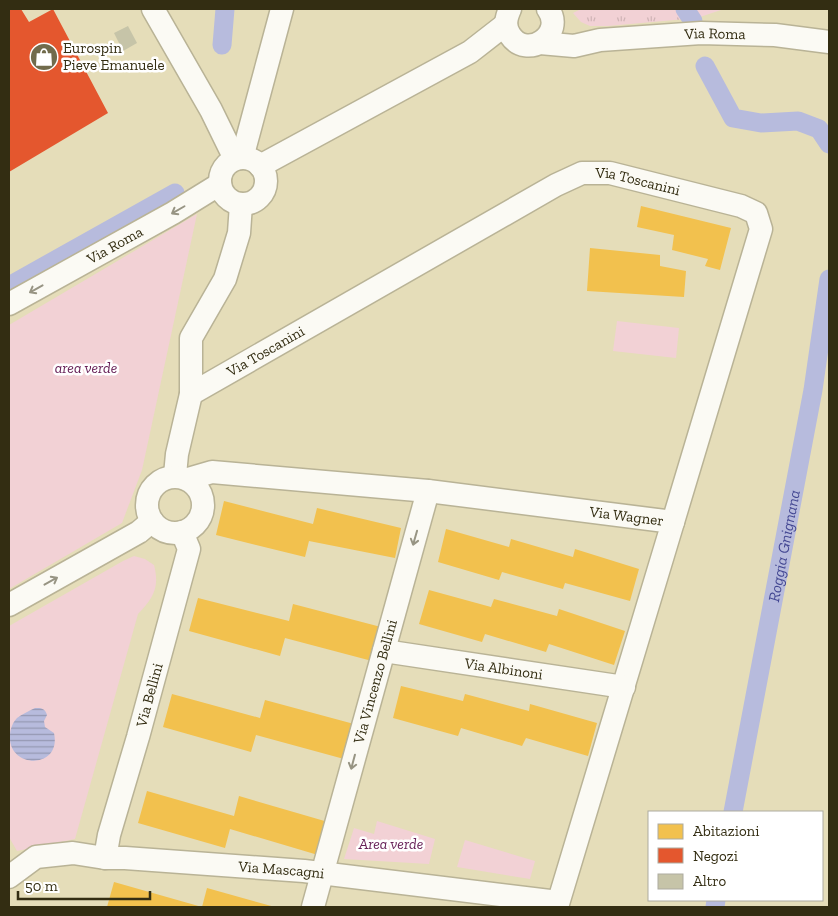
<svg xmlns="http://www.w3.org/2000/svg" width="838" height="916" viewBox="0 0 838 916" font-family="'Zilla Slab',serif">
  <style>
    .grass { fill: url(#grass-tufts) }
    .park { fill: #f2d1d5 }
    .water { fill: url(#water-rules) }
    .homes { fill: #f2c14e }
    .shops { fill: #e4572e }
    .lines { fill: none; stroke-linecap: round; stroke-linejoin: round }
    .canal { stroke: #b7bbdd; stroke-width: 19 }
    .building { fill: #c6c4a8 }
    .minor-casing { stroke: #b9b396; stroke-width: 25 }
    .minor { stroke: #fbfaf4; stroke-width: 22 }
    .oneway { stroke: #979483 }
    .labels { text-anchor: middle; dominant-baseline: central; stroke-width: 5; stroke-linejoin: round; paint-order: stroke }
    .street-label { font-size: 15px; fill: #332d12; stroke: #fff }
    .poi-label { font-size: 15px; fill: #332d12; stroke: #fff; text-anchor: start }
    .park-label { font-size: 15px; font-style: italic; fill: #672158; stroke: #fff }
    .water-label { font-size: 16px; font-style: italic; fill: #434792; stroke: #fff }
  </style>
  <defs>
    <pattern id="grass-tufts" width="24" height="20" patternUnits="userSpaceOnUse" patternTransform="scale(1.25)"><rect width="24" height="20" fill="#f2d1d5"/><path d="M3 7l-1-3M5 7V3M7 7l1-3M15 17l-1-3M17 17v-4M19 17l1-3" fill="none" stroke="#d0b4b6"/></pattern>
    <pattern id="water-rules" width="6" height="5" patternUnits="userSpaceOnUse" patternTransform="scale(1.25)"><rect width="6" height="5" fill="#b7bbdd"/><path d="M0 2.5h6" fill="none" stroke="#9598b2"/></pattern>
  </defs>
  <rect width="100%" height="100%" fill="#e5ddb9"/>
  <!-- grass -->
  <polygon class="grass" points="581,9 724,9 697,18 608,26 590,26 581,22 573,13"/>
  <!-- park -->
  <g class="park">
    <polygon points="197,214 142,470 122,523 9,589 9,325"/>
    <polygon points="617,321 679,328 676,358 613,351"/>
    <path d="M134,556L145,559L154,565C160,588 153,598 138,614L75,839L17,851L9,837V626L123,561Z"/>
    <polygon points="377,821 435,839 429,864 344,859 354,828 374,834"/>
    <polygon points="465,840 535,861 530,879 457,867"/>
  </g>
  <!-- water -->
  <path class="water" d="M35,708C41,708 45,708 47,715L44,721L45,727L54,733C62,770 8,769 10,736C10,729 13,722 17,718C22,714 29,711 35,708Z"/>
  <!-- homes -->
  <g class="homes">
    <polygon points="641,206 731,228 720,270 705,266 708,259 672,250 674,235 637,227"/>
    <polygon points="590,248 660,255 660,266 686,271 684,297 587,291"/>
    <polygon points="224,501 313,524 317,508 401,528 395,558 309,541 305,557 216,535"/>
    <polygon points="446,529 509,547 511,539 573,557 575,549 639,569 630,601 565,583 563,589 502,572 499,580 438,562"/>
    <polygon points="429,590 491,607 494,599 557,616 559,609 625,631 614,665 549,644 546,652 485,634 482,642 419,624"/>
    <polygon points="198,598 289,621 293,604 381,627 372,661 285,638 280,656 189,631"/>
    <polygon points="401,686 463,701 465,694 529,711 530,704 597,723 588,756 526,738 522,746 461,728 458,736 393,718"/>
    <polygon points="172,694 260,718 265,700 354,724 344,759 256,735 251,752 163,727"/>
    <polygon points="147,791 234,816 239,796 328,822 318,855 230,829 225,848 138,823"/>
    <polygon points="114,882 202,907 107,907"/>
    <polygon points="207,888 275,907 202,907"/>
  </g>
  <!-- shops -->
  <polygon class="shops" points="9,9 21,9 29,22 53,9 108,113 9,172"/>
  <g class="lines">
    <!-- canal -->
    <g class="canal">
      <polyline points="685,9 693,21"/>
      <polyline points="222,45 225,9"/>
      <polyline points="705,66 733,118 761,123 798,121 819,129 829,144"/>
      <polyline points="9,286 175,193"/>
      <path id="s1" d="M733,812L813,390L829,279"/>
      <polyline points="715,907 716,900"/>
    </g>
  </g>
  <!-- building -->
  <polygon class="building" points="128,26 137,43 123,51 114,33"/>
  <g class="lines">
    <defs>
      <g id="minor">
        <polyline points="153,9 211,110 235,159"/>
        <path d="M510,9C506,18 504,26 510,35C527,61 566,34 548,9"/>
        <path id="s2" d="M540,43L574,46L600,40L701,33L775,35L829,42"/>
        <polyline points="242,158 282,9"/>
        <circle cx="243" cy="181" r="23"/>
        <polyline points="260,166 470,52 506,24"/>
        <path id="s3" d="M9,304L173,213L220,184"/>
        <path id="s4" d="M191,394L556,185L582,173H610L741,206L756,213L761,229L673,522"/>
        <polyline points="175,475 177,454 191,394 191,338 225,279 239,233 241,204"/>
        <circle cx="175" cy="505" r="28"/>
        <path id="s5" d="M188,479L212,472L428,491L673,522L557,907"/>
        <polyline points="9,605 139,532 152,521"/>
        <path id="s6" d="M384,651L624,687"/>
        <path id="s7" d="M105,858L109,835L138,737L189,549L182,532"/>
        <path id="s8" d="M9,877L36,857L73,853L105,858H125L304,871L558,902"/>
        <path id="s9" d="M313,907L428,491"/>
      </g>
    </defs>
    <!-- minor casing -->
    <use href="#minor" class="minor-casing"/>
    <!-- minor -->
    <use href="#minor" class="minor"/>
  </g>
  <!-- one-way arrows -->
  <defs><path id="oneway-shaft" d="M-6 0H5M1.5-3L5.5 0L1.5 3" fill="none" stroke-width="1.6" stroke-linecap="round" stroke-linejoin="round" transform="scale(1.25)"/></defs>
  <g class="oneway">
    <use href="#oneway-shaft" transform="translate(178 210) rotate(150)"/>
    <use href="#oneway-shaft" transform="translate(36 289) rotate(151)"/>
    <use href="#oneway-shaft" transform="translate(415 538) rotate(106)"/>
    <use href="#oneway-shaft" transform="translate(51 581) rotate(-29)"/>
    <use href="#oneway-shaft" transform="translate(353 762) rotate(105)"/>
  </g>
  <!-- icons -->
  <defs>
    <symbol id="shop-disc" viewBox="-11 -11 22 22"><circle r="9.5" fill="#716b4c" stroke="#fff"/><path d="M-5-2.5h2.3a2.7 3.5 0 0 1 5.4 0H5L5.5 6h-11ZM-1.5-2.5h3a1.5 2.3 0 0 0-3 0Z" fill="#fff"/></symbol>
  </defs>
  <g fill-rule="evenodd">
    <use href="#shop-disc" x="28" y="41" width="32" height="32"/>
  </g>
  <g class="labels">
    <!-- street labels -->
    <g class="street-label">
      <text stroke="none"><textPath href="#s2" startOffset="176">Via Roma</textPath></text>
      <text stroke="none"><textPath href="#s4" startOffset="506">Via Toscanini</textPath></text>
      <text stroke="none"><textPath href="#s3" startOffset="121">Via Roma</textPath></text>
      <text stroke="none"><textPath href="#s4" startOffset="86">Via Toscanini</textPath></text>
      <text stroke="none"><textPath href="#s5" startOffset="442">Via Wagner</textPath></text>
      <text stroke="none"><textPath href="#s6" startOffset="121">Via Albinoni</textPath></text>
      <text stroke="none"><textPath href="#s9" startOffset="234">Via Vincenzo Bellini</textPath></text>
      <text stroke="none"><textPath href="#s7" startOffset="169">Via Bellini</textPath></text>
      <text stroke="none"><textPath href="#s8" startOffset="280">Via Mascagni</textPath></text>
    </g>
    <!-- poi labels -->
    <g class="poi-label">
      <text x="63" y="48">Eurospin<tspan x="63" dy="17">Pieve Emanuele</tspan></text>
    </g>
    <!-- park labels -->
    <g class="park-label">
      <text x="86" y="368">area verde</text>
      <text x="391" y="844">Area verde</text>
    </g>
    <!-- water labels -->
    <g class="water-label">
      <text stroke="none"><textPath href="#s1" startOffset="271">Roggia Gnignana</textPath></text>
    </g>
  </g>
  <!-- border -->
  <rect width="838" height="916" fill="none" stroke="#332d12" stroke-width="20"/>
  <!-- legend -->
  <rect x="648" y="811" width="175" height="90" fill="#ffffff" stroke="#adaba0"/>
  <rect x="658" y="824" width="25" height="15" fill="#f2c14e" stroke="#adaba0"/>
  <text x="693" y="836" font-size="15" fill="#332d12">Abitazioni</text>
  <rect x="658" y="848" width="25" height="15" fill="#e4572e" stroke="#adaba0"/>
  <text x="693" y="861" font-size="15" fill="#332d12">Negozi</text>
  <rect x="658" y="874" width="25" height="15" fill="#c6c4a8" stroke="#adaba0"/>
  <text x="693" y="886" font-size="15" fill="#332d12">Altro</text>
  <!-- scale -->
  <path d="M18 891v8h132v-8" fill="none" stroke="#332d12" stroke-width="2.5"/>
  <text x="25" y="891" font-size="15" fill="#332d12" stroke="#ffffff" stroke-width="4" paint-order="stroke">50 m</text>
</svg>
